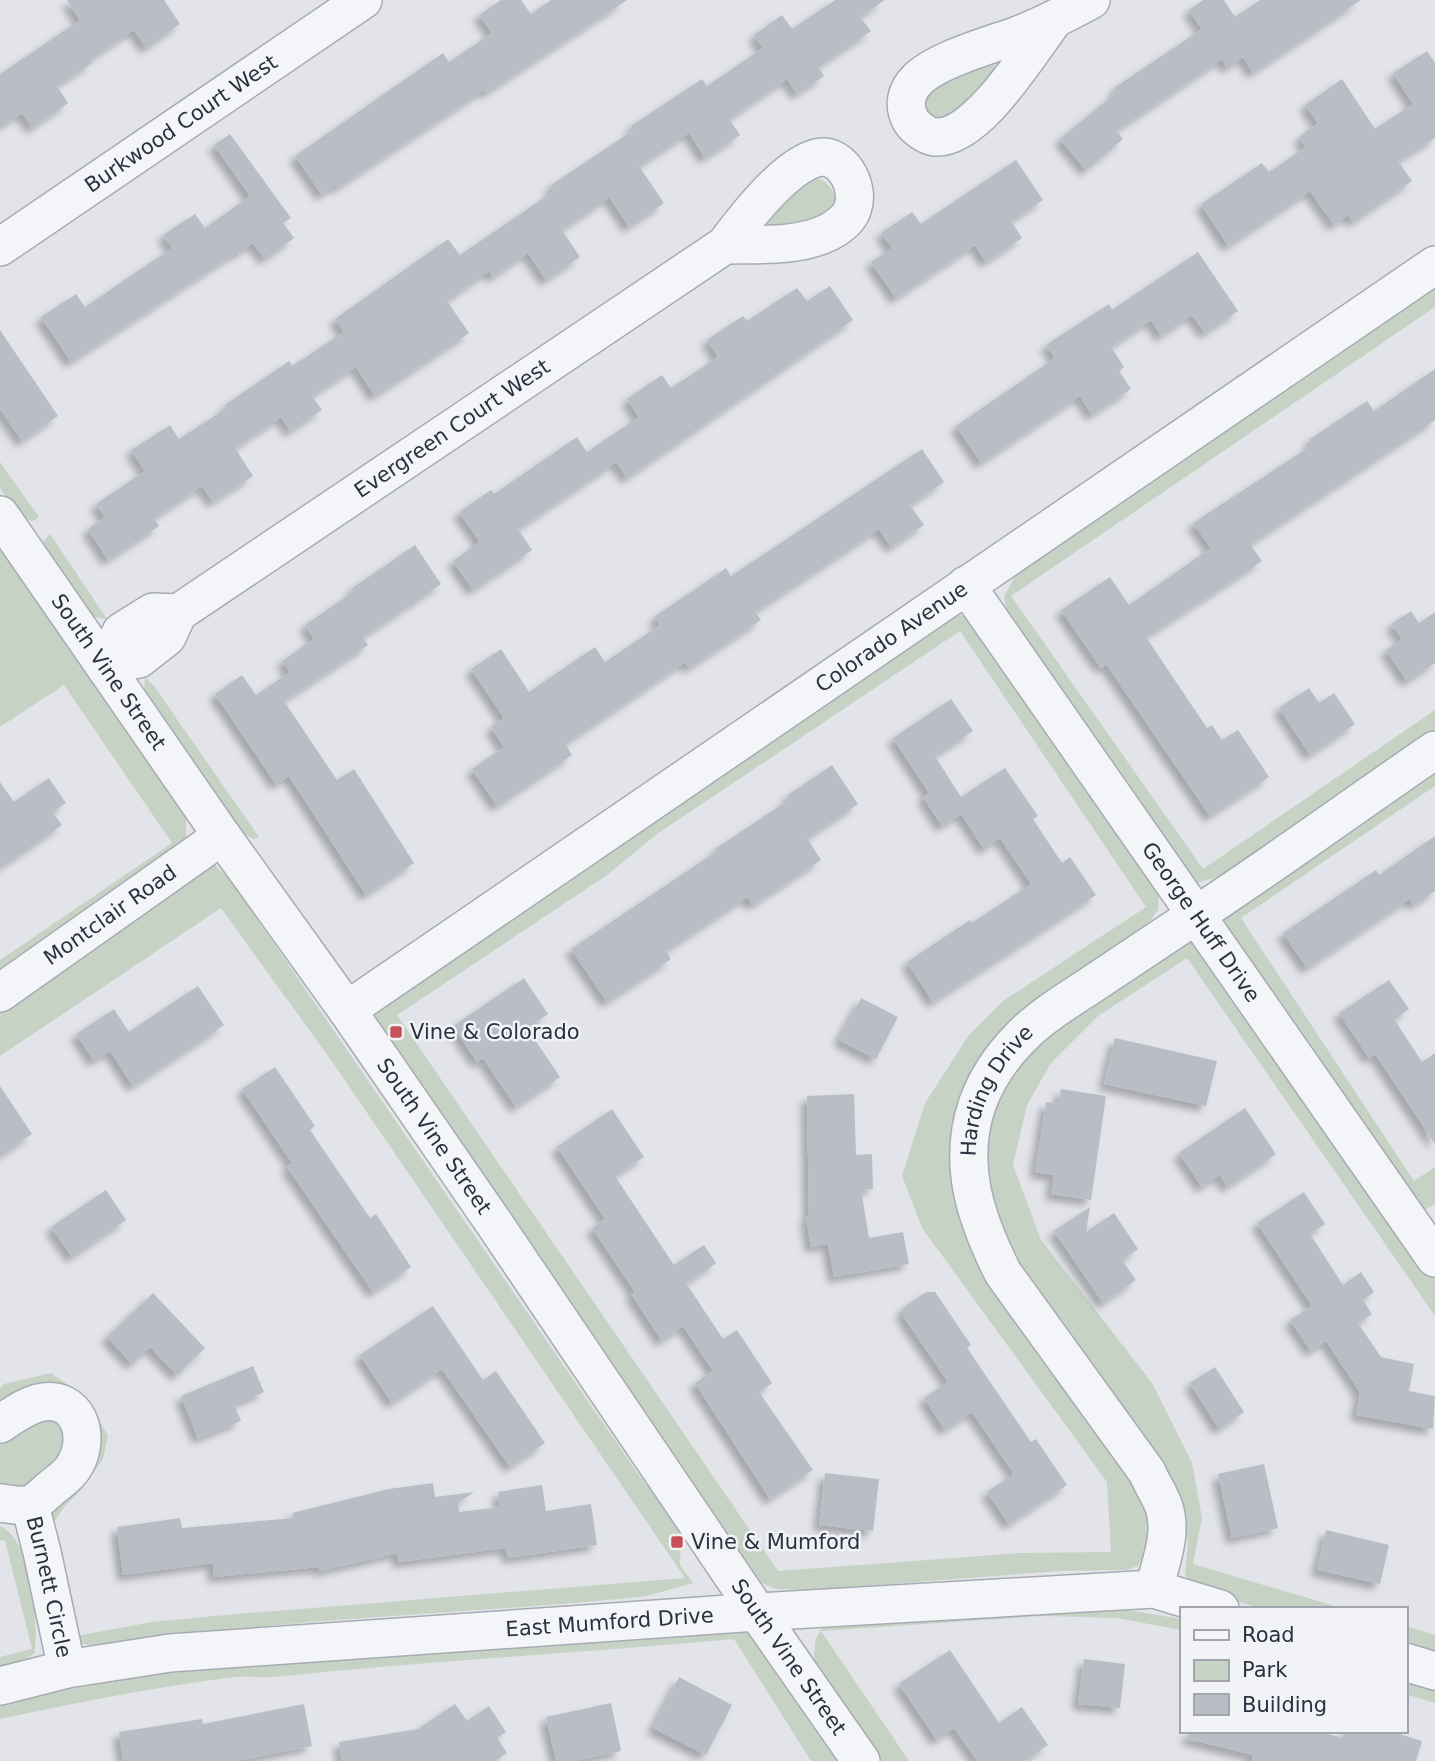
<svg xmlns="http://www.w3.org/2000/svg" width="1435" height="1761" viewBox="0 0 1435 1761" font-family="'DejaVu Sans',sans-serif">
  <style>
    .green { fill: #c6d3c4; fill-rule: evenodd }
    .building { fill: #b9bdc6; filter: url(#shadow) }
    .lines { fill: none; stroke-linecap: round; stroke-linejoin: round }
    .minor-casing { stroke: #a7abb3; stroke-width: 40 }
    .minor { stroke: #f4f5f8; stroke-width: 37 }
    .poi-dot { fill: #c55059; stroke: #f1f3f7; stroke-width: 2.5 }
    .labels { text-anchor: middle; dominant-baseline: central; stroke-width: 5; stroke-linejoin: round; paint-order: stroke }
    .street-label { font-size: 21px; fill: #2b3140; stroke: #f1f3f7 }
    .poi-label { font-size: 21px; fill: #2b3140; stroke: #f1f3f7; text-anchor: start }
  </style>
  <defs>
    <filter id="shadow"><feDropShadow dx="-6" dy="6" stdDeviation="3.5" flood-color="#0004"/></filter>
  </defs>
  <rect width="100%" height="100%" fill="#e2e4e9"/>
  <!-- green -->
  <g class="green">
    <polygon points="988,57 996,68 988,86 940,125 918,104 925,83"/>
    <path d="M808,174C828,180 839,192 835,214L763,234L759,217Z"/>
    <polygon points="1435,284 1435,307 1011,596 1203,869 1435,710 1435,733 1325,808 1220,876 1194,884 1007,614 1004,597 1018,570"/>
    <polygon points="0,462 39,517 33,521 20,517 0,488"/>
    <polygon points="50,534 107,619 94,617 85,612 43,551 44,541"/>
    <polygon points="0,546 186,812 186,842 0,977 0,960 172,843 64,685 0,727"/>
    <path d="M957,613L967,618L1159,891L1158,910L1147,926L1024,1012L958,1197L962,1228L981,1272L1083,1405L1139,1483L1149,1522L1148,1547L1138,1566L1126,1570L1059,1571L812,1590L776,1589L755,1580L374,1022L375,1013ZM960,631L1146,907L1003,1001L969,1035L925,1103L902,1176L922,1228L1107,1482L1111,1552L1020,1553L778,1571L397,1015L607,875L657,834Z"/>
    <polygon points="145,677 154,686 259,837 253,839 241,832 144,693"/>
    <polygon points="1435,767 1435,786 1241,918 1414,1181 1435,1167 1435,1204 1426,1209 1418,1210 1232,939 1223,916"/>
    <path d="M215,865L229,878L634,1468L674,1522L681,1538L680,1565L693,1583C675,1587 659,1594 640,1597C509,1610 377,1615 247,1628C213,1631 179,1633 146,1638C120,1642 98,1650 73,1641L48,1518L70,1488L84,1419L0,1409V1389L4,1384L51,1373L86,1397L108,1436L103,1459L80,1491L64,1507L53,1524L76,1636L152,1622L214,1616L685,1578L333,1063L221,908L0,1056V1007L181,881Z"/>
    <polygon points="1189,938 1210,953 1435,1278 1435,1316 1187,958 1098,1016 1051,1063 1027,1105 1013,1165 1041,1240 1152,1383 1192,1463 1202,1518 1193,1564 1345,1609 1263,1609 1209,1593 1190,1582 1185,1574 1188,1541 1167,1488 1010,1262 979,1159 991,1117 1013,1069 1044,1031"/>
    <polygon points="60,1413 72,1445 47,1474 19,1495 0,1495 0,1435"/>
    <path d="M0,1526C33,1540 38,1621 35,1653L23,1660L0,1668V1657L32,1649L5,1541L0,1540Z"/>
    <polygon points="1122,1609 1181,1619 1181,1630 1117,1618 1043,1616 821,1631 909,1761 874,1761 816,1673 814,1655 816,1638 822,1628 830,1622"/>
    <path d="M744,1626L838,1761H811L734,1639C580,1653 426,1661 273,1677C260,1678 248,1676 235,1677C155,1687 79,1702 0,1719V1702L143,1676L337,1656Z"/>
    <polygon points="1405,1626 1435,1635 1435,1659 1405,1650"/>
    <polygon points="1405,1681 1435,1689 1435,1703 1405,1694"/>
  </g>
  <!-- building -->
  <g class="building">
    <polygon points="67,0 164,0 180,24 146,48 134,30 89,60 92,63 57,86 68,103 32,128 22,113 0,127 0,74 80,20"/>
    <polygon points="501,0 521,0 531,14 551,0 627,0 486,93 484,90 337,188 336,185 322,195 295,156 443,53 449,62 492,33 479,15"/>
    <polygon points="835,0 885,0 860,17 871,31 818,67 824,76 797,94 787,79 729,119 740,135 705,158 689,133 639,166 664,203 629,227 609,197 562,230 580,257 546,280 528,253 493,277 489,271 447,301 469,333 375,396 356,367 312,396 322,410 290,431 281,417 235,448 253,476 213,502 202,486 154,518 159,526 108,560 88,529 105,517 96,504 145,471 131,450 170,425 179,439 227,408 225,405 289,361 292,366 344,332 335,319 448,239 460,255 554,191 550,186 634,130 631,126 702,79 707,86 763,48 754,35 782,15 792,29"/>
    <polygon points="1203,0 1224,0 1235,17 1260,0 1361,0 1253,73 1243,57 1227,68 1222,59 1116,131 1123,139 1086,170 1060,139 1117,92 1114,88 1202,29 1189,10"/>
    <polygon points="1427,51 1435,63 1435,138 1398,161 1412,181 1353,222 1348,215 1334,225 1310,191 1228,246 1201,204 1262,163 1269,172 1306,147 1299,137 1318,123 1305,105 1342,79 1375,129 1413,104 1393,73"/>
    <polygon points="230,134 291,218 283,223 294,238 265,259 253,243 238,254 237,252 71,362 41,317 76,294 85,307 172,248 163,235 195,214 205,228 250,196 214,145"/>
    <polygon points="1016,160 1043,200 1011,221 1022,238 986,262 975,245 896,298 871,262 892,248 881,233 912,212 921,224"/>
    <polygon points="1198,252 1238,311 1205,333 1192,315 1161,336 1151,320 1111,347 1124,367 1119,371 1131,389 1092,415 1080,396 981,463 956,426 1055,358 1046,345 1109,304 1112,310"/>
    <polygon points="830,286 853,320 627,478 616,462 518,529 532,550 473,590 453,561 480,542 459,512 491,490 494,494 577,437 587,452 639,417 627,399 662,375 671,388 718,357 707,340 743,316 747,321 797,288 807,301"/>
    <polygon points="0,330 58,416 22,441 0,409"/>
    <polygon points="1435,369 1435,420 1250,544 1262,561 1146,637 1207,728 1212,725 1222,740 1238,730 1269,777 1210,816 1106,664 1101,668 1061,610 1110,577 1129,605 1211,548 1193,523 1312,445 1309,440 1367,401 1374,411"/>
    <polygon points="922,449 944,482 910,505 924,525 891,547 879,529 755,612 761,620 689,668 685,662 565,744 572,755 497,806 472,769 504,747 491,727 504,718 471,669 501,649 529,692 595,647 605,662 660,625 654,617 726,568 731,576"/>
    <polygon points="415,545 441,584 363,637 368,645 284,701 337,780 354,769 414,863 366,895 289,776 276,784 215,694 242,675 256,695 290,672 282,661 314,639 305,625 353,592 351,589"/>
    <polygon points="1411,611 1419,623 1435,612 1435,663 1407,681 1386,650 1402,639 1391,624"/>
    <polygon points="1309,688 1319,703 1334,693 1355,724 1310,755 1279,708"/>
    <polygon points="951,699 973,731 935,756 961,797 1005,768 1038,816 1033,819 1062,863 1070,857 1096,895 933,1002 907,962 970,920 972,923 1031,884 1000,838 984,849 961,814 942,826 923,797 929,793 893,738"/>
    <polygon points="832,765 858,804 807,838 821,860 753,905 747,897 666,951 671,959 607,1002 571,949 717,851 715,849 789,800 787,796"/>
    <polygon points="49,778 66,803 52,812 62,825 0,868 0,782 14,802"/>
    <polygon points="1435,836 1435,891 1414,905 1409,899 1307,968 1283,933 1376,870 1379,875"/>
    <polygon points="524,978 548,1014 527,1028 560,1077 516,1107 483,1058 477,1062 453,1026"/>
    <polygon points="1389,980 1409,1009 1394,1019 1422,1062 1435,1053 1435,1144 1375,1054 1369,1058 1339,1013"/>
    <polygon points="198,986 224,1025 133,1086 110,1051 94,1061 76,1034 114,1009 129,1032"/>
    <polygon points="861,998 898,1017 876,1059 839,1040"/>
    <polygon points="1115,1038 1217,1061 1206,1106 1104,1084"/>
    <polygon points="275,1067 315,1126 310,1130 370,1218 376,1214 411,1267 373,1292 287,1167 292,1163 242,1089"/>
    <polygon points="0,1086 32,1134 0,1156"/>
    <polygon points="1061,1089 1106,1096 1091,1200 1051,1194 1054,1175 1035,1172 1046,1102 1058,1104"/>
    <polygon points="854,1094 856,1155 872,1154 873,1189 861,1190 869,1238 903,1232 909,1264 834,1277 828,1244 811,1247 806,1217 809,1216 807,1096"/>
    <polygon points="1245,1108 1276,1154 1227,1187 1220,1175 1202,1187 1179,1153"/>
    <polygon points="612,1109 644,1157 615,1176 674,1265 704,1245 716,1263 686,1283 723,1339 737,1330 772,1383 759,1392 813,1470 770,1499 695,1383 713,1371 683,1326 662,1341 631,1294 635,1292 592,1228 605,1219 557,1147"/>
    <polygon points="106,1190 126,1220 72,1257 51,1227"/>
    <polygon points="1304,1192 1325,1224 1310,1234 1343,1285 1361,1272 1374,1292 1363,1300 1372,1314 1358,1323 1381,1357 1414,1364 1409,1391 1435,1396 1433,1429 1356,1415 1360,1392 1326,1341 1311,1351 1290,1320 1312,1306 1257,1223"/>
    <polygon points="1090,1207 1086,1232 1114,1213 1138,1249 1122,1260 1136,1280 1103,1303 1054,1231"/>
    <polygon points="926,1292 935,1292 971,1345 967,1348 1031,1442 1036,1439 1067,1485 1009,1524 987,1492 1014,1474 972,1412 945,1430 924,1398 948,1382 903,1316 903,1308"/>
    <polygon points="153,1293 205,1348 177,1375 150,1347 132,1364 107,1337"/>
    <polygon points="433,1306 483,1380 496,1371 545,1443 510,1467 442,1369 392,1403 360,1355"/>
    <polygon points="253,1366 264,1392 234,1404 241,1421 198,1438 181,1396"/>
    <polygon points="1215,1367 1244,1412 1219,1429 1190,1383"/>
    <polygon points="1264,1464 1278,1528 1232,1538 1218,1474"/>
    <polygon points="825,1473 879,1479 873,1531 819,1525"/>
    <polygon points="433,1483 435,1497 474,1492 458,1503 459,1512 500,1507 498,1492 542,1485 546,1511 591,1504 597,1545 508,1558 506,1548 399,1562 397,1553 320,1571 319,1567 214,1577 213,1563 123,1575 117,1527 180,1518 182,1528 294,1518 292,1513 389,1489"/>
    <polygon points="1326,1530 1389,1545 1380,1584 1317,1570"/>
    <polygon points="950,1650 999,1723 1022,1707 1048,1745 1024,1761 977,1761 954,1728 937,1740 899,1684"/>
    <polygon points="1084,1659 1125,1664 1120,1708 1078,1704"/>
    <polygon points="679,1677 732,1705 706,1755 653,1728"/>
    <polygon points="611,1703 621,1751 574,1761 556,1761 546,1717"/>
    <polygon points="304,1704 312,1746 235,1761 123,1761 119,1732 202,1719 203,1724"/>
    <polygon points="455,1704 467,1721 489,1706 506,1732 497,1738 507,1753 495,1761 342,1761 339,1742 418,1729"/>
    <polygon points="1189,1731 1318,1731 1342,1738 1344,1731 1390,1731 1422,1741 1416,1761 1252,1761 1253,1755 1188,1739"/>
  </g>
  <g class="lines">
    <defs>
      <g id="minor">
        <path d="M1053,21C1030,51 977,140 935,137C926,136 914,127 910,119C903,105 906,91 917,80C936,60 991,45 1018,35C1044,25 1067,13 1091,0"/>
        <path id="s1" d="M0,247L363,0"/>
        <path id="s2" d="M0,515L222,836L347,1010L496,1226L757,1612L861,1761"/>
        <path id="s3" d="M966,585L1435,1258"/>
        <path id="s4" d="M105,666L139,659L167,637L178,613L725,245C758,244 797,247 827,233C837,228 850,219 853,207C859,189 846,159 824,157C792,156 743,221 725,245"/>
        <polyline points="105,666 121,632 153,612 178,613"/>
        <path id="s5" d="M0,993L222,836"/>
        <path id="s6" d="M347,1010L1435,265"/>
        <path d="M0,1424C12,1416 24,1407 38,1403C79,1393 93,1438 73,1468C68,1476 57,1483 49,1490C43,1495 35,1504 27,1505C19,1506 9,1504 0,1503"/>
        <path id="s7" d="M30,1505L42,1552L67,1669"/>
        <path id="s8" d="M1154,1589C1160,1564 1173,1534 1164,1507C1160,1495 1152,1484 1147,1472L1003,1273C976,1219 957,1165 977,1105C986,1080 1002,1056 1020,1038C1039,1018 1065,1002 1088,987C1122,964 1156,942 1190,919C1273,865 1353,806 1435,750"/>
        <polyline points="1405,1662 1435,1671"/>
        <path id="s9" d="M0,1686L67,1669L170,1653L757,1612L1154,1589L1220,1609"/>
      </g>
    </defs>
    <!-- minor casing -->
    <use href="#minor" class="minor-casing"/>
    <!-- minor -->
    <use href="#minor" class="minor"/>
  </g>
  <!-- markers -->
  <g class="poi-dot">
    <rect x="389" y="1025" width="14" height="14" rx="3.5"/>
    <rect x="670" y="1535" width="14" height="14" rx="3.5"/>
  </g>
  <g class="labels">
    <!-- street labels -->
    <g class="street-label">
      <text stroke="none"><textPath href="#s1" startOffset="219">Burkwood Court West</textPath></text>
      <text stroke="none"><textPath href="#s4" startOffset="427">Evergreen Court West</textPath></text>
      <text stroke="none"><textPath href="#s6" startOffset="660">Colorado Avenue</textPath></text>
      <text stroke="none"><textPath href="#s2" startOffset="191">South Vine Street</textPath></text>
      <text stroke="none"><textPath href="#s5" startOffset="135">Montclair Road</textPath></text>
      <text stroke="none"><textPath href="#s3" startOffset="411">George Huff Drive</textPath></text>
      <text stroke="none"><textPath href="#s8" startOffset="564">Harding Drive</textPath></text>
      <text stroke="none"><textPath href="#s2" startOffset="758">South Vine Street</textPath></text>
      <text stroke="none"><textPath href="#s7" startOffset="84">Burnett Circle</textPath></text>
      <text stroke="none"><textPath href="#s9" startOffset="614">East Mumford Drive</textPath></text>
      <text stroke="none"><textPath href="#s2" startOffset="1388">South Vine Street</textPath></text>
    </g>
    <!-- poi labels -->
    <g class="poi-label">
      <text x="410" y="1032">Vine &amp; Colorado</text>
      <text x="691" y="1542">Vine &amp; Mumford</text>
    </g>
  </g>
  <!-- legend -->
  <rect x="1180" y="1607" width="228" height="126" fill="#f1f3f7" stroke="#a2a5ae" stroke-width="2"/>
  <rect x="1194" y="1630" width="35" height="10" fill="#f4f5f8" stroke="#a2a5ae" stroke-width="2"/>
  <text x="1242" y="1642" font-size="21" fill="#2b3140">Road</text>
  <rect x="1194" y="1660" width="35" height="21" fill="#c6d3c4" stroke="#a2a5ae" stroke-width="2"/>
  <text x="1242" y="1677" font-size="21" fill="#2b3140">Park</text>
  <rect x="1194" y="1694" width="35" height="21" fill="#b9bdc6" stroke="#a2a5ae" stroke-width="2"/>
  <text x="1242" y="1712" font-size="21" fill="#2b3140">Building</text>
</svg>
